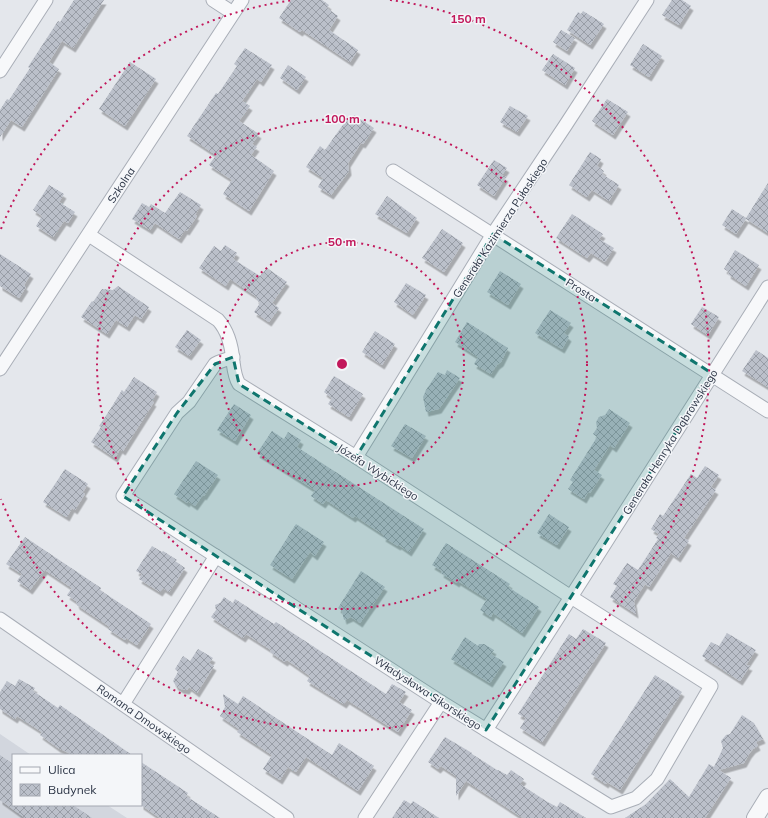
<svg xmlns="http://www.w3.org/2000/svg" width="768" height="818" viewBox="0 0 768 818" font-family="Mulish,sans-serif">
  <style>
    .built { fill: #d2d6de }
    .building { fill: url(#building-cross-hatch); filter: url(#shadow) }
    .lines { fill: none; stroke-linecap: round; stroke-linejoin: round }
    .minor-casing { stroke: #a9aeb7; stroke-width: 15 }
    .tertiary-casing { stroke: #a9aeb7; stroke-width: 18 }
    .minor { stroke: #f7f8fa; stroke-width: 13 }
    .tertiary { stroke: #f7f8fa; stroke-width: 16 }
    .marked { fill: #0f766e; fill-opacity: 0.2; stroke: #0f766e; stroke-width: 3; stroke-dasharray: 8 5; stroke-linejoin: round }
    .ring { fill: none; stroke: #c2185b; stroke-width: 2; stroke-dasharray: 2 4 }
    .labels { text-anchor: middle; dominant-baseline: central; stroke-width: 3; stroke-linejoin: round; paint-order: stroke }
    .street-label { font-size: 11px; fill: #2b3445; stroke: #f4f6f9 }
    .centre { fill: #c2185b; stroke: #f4f6f9; stroke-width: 2 }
    .ring-label { font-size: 12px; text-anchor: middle; font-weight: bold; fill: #c2185b; stroke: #f4f6f9; stroke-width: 3; stroke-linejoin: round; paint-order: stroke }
  </style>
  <defs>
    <pattern id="building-cross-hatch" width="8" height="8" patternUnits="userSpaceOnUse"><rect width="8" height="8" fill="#bbc0ca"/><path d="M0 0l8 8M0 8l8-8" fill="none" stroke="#989da6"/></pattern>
    <filter id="shadow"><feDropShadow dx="2.5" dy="4.5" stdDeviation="0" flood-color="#0004"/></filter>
  </defs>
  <rect width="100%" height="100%" fill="#e4e7ec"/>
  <!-- built -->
  <polygon class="built" points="0,734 31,755 13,755 13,805 107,805 127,818 0,818"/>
  <!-- building -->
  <g class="building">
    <polygon points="74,0 104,0 73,48 62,41 49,62 59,69 22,127 11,120 0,137 0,110 7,99 9,100 30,68 28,67 58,21 60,22"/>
    <polygon points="291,0 322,0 329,5 327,8 338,16 329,30 358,50 350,62 302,30 300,32 279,18"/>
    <polygon points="672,0 682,0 691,6 679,25 662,15"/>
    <polygon points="583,11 604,24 590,45 567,30 578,12 581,14"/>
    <polygon points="561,30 575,38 567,51 553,42"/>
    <polygon points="643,44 662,56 649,77 630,65"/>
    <polygon points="245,48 272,65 261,82 257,79 242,101 250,106 239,121 259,134 252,144 257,147 251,155 274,171 249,211 223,194 232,180 209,165 216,155 187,136 216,93 218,94 237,66 234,64"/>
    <polygon points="553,54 575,68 565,85 542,70"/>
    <polygon points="130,62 156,79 125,126 99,109"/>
    <polygon points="288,65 306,77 297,90 280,78"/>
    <polygon points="607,99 628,112 613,135 592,121"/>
    <polygon points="510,106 528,116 517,132 500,122"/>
    <polygon points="354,115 374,128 363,144 361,143 348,163 349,171 331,195 318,187 323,178 306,167 320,146 325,150 347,119 350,121"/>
    <polygon points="590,152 601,159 597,166 604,171 602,174 619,185 609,201 592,190 587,197 569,185"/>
    <polygon points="494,160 507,168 502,175 506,177 494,196 477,185"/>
    <polygon points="768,183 768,233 746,219 736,234 722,225 732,209 746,218"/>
    <polygon points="49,185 64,194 59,202 75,212 68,223 64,221 53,237 36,226 42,216 33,210"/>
    <polygon points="180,192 201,205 195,215 197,216 187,231 185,230 179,239 155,223 150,230 132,219 142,203 149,207 151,204 165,213"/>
    <polygon points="387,196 417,218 407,233 375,214"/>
    <polygon points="572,214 603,234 599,239 614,248 605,262 591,253 587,258 556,238"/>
    <polygon points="442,229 463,243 444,272 422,258"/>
    <polygon points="225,245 237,253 233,259 260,276 267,268 287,282 272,303 279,308 269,322 254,312 260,303 256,299 257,297 230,279 226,286 199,268 214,246 221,251"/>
    <polygon points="735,250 759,265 746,286 728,274 729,272 724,269"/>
    <polygon points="0,254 31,274 24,285 26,287 19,298 0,286"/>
    <polygon points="500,271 521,284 508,305 487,292"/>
    <polygon points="406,283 426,295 413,315 394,302"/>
    <polygon points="118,286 149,307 141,319 135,315 127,327 116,320 107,334 81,317 92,301 93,302 102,289 113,290"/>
    <polygon points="702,307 719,317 708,335 691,324"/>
    <polygon points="550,310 571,323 564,333 569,337 562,349 535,333"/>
    <polygon points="467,322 508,348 501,362 497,365 491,374 474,364 478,357 455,342"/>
    <polygon points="187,330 201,340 189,356 175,347"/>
    <polygon points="375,331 395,344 382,365 362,352"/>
    <polygon points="756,350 768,358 768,387 742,371"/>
    <polygon points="447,370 460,378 439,409 426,412 423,397 426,390 438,372 445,375"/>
    <polygon points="334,376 363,394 349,417 328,404 332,398 324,392"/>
    <polygon points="134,377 157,392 152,401 154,402 123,451 120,449 115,458 91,442 101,427 99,426 111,408 122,390 124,392"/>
    <polygon points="234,404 251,415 235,441 217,430"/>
    <polygon points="609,409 630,423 614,448 610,445 594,470 602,475 590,493 588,492 584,499 568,489 573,482 570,480 597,437 593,434 597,428 596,422 599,417 605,415"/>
    <polygon points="405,424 426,436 412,458 391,446"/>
    <polygon points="272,431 284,439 288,432 301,440 297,447 424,529 409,552 399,545 398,546 383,537 384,535 355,516 353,518 326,500 323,504 311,496 315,490 257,453"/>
    <polygon points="196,461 218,475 204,496 203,495 195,506 188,501 187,503 174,494"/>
    <polygon points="705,466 719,475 711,487 716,490 684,538 689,541 678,558 671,553 649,587 645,584 634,601 636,614 610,597 617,586 613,584 627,563 638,570 658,539 656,538 659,534 651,529 660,514 663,516 691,474 697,478"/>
    <polygon points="65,469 88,484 83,492 85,494 75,510 72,508 67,517 43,502"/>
    <polygon points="549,514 569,527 557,545 537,533"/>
    <polygon points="296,524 324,542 315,556 310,552 292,579 270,565"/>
    <polygon points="25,537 101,588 100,590 151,624 137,645 126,638 125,640 108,629 110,627 77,605 76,601 67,595 72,588 45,570 30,590 17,581 22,574 6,564"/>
    <polygon points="446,543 510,584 508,587 539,607 522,633 493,613 491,617 480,610 487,599 458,581 457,583 441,573 442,571 432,565"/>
    <polygon points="152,546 162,552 163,551 177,560 175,561 185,568 169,592 163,588 160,592 139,579 142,574 136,571"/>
    <polygon points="361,571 385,587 360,623 351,617 344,620 342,611 338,608"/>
    <polygon points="224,597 233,603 235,599 274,624 276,622 386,694 392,684 406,692 399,702 412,710 398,732 347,700 344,704 307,681 310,676 287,660 285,662 270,652 271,650 246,634 243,638 211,617 216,610 215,605 220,603"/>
    <polygon points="583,629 606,643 542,742 520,728 526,718 518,714 569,634 576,639"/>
    <polygon points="727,633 756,650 746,665 750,666 740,681 702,656 711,642 719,646"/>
    <polygon points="465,637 478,646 479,644 484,644 494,650 491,654 504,662 490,683 451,659"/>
    <polygon points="198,649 213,658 209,663 214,666 197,693 189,687 187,690 181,689 176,686 173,681 178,672 175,669 183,656 190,661"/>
    <polygon points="655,675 682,692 620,790 607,782 606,784 591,774"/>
    <polygon points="19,679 35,688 33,691 58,708 60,705 132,755 73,755 58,748 40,735 42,732 17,716 15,719 0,709 0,692 7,681 15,686"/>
    <polygon points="223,694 238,704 243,696 332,755 339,743 374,766 358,791 306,757 296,772 288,767 280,780 263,769 272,755 237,732 239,729 220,716 225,707"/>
    <polygon points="742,715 754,723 763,739 756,742 758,746 753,749 749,754 744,763 719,770 731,778 705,818 625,818 646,804 670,779 689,797 709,764 714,767 723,748 721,741 726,735 730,734"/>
    <polygon points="445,737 472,753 472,754 497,770 498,770 507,775 511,770 524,779 520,784 546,801 557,807 560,802 586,818 523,818 466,781 456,796 456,776 441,766 438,769 428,762"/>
    <polygon points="0,755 13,764 13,805 73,805 92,818 25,818 0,800"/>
    <polygon points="141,762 188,793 186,796 220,818 160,818 141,805"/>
    <polygon points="404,800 411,804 413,801 439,818 392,818"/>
  </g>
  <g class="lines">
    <defs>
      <g id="minor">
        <polyline points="213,0 233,13"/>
        <polyline points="0,71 46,0"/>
        <polyline points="393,171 768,411"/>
        <path d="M89,235L218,320C228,331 232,348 233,362C234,370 235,378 239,384L356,457L571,597L486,730"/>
        <polyline points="233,357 219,362 215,364 189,402 177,413 123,496 441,702 611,807 636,798 657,779 711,686 571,597 768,287"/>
        <polyline points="0,369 242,0"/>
        <polyline points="356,457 493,234 565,126 647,0"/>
        <polyline points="0,619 287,818"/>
        <polyline points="123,704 216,556"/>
        <polyline points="365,818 441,702"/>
      </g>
      <polyline id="tertiary" points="755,818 768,797"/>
    </defs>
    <!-- minor casing -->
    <use href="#minor" class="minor-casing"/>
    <!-- tertiary casing -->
    <use href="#tertiary" class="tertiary-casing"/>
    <!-- minor -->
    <use href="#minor" class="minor"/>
    <!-- tertiary -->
    <use href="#tertiary" class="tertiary"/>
  </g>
  <!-- marked area -->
  <path class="marked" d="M493,234L713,374L486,730L123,496L177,413L215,364L233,357L239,384L356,457Z"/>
  <!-- distance rings -->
  <g class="ring">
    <circle cx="342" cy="364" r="122"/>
    <circle cx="342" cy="364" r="245"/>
    <path d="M1 229A367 367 0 0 1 294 0M390 0A367 367 0 1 1 1 499"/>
  </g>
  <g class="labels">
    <!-- street labels -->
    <g class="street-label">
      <text transform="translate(121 185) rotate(-57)">Szkolna</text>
      <text transform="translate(500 228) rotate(-57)">Generała Kazimierza Pułaskiego</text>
      <text transform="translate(581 290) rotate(32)">Prosta</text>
      <text transform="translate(670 442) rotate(-58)">Generała Henryka Dąbrowskiego</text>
      <text transform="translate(378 472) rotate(33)">Józefa Wybickiego</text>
      <text transform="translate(428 693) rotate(33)">Władysława Sikorskiego</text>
      <text transform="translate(144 719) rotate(35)">Romana Dmowskiego</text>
    </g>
  </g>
  <circle cx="342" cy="364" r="6" class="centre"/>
  <g class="ring-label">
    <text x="468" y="23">150 m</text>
    <text x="342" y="123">100 m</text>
    <text x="342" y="246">50 m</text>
  </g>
  <!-- legend -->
  <rect x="12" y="754" width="130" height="52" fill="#f4f6f9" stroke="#a4a8b1"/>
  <rect x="20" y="767" width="20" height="6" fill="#f7f8fa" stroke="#a4a8b1"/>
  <text x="48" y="774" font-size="12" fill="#2b3445">Ulica</text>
  <rect x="20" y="784" width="20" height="12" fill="url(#building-cross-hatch)" stroke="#a4a8b1"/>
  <text x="48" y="794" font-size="12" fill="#2b3445">Budynek</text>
</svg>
